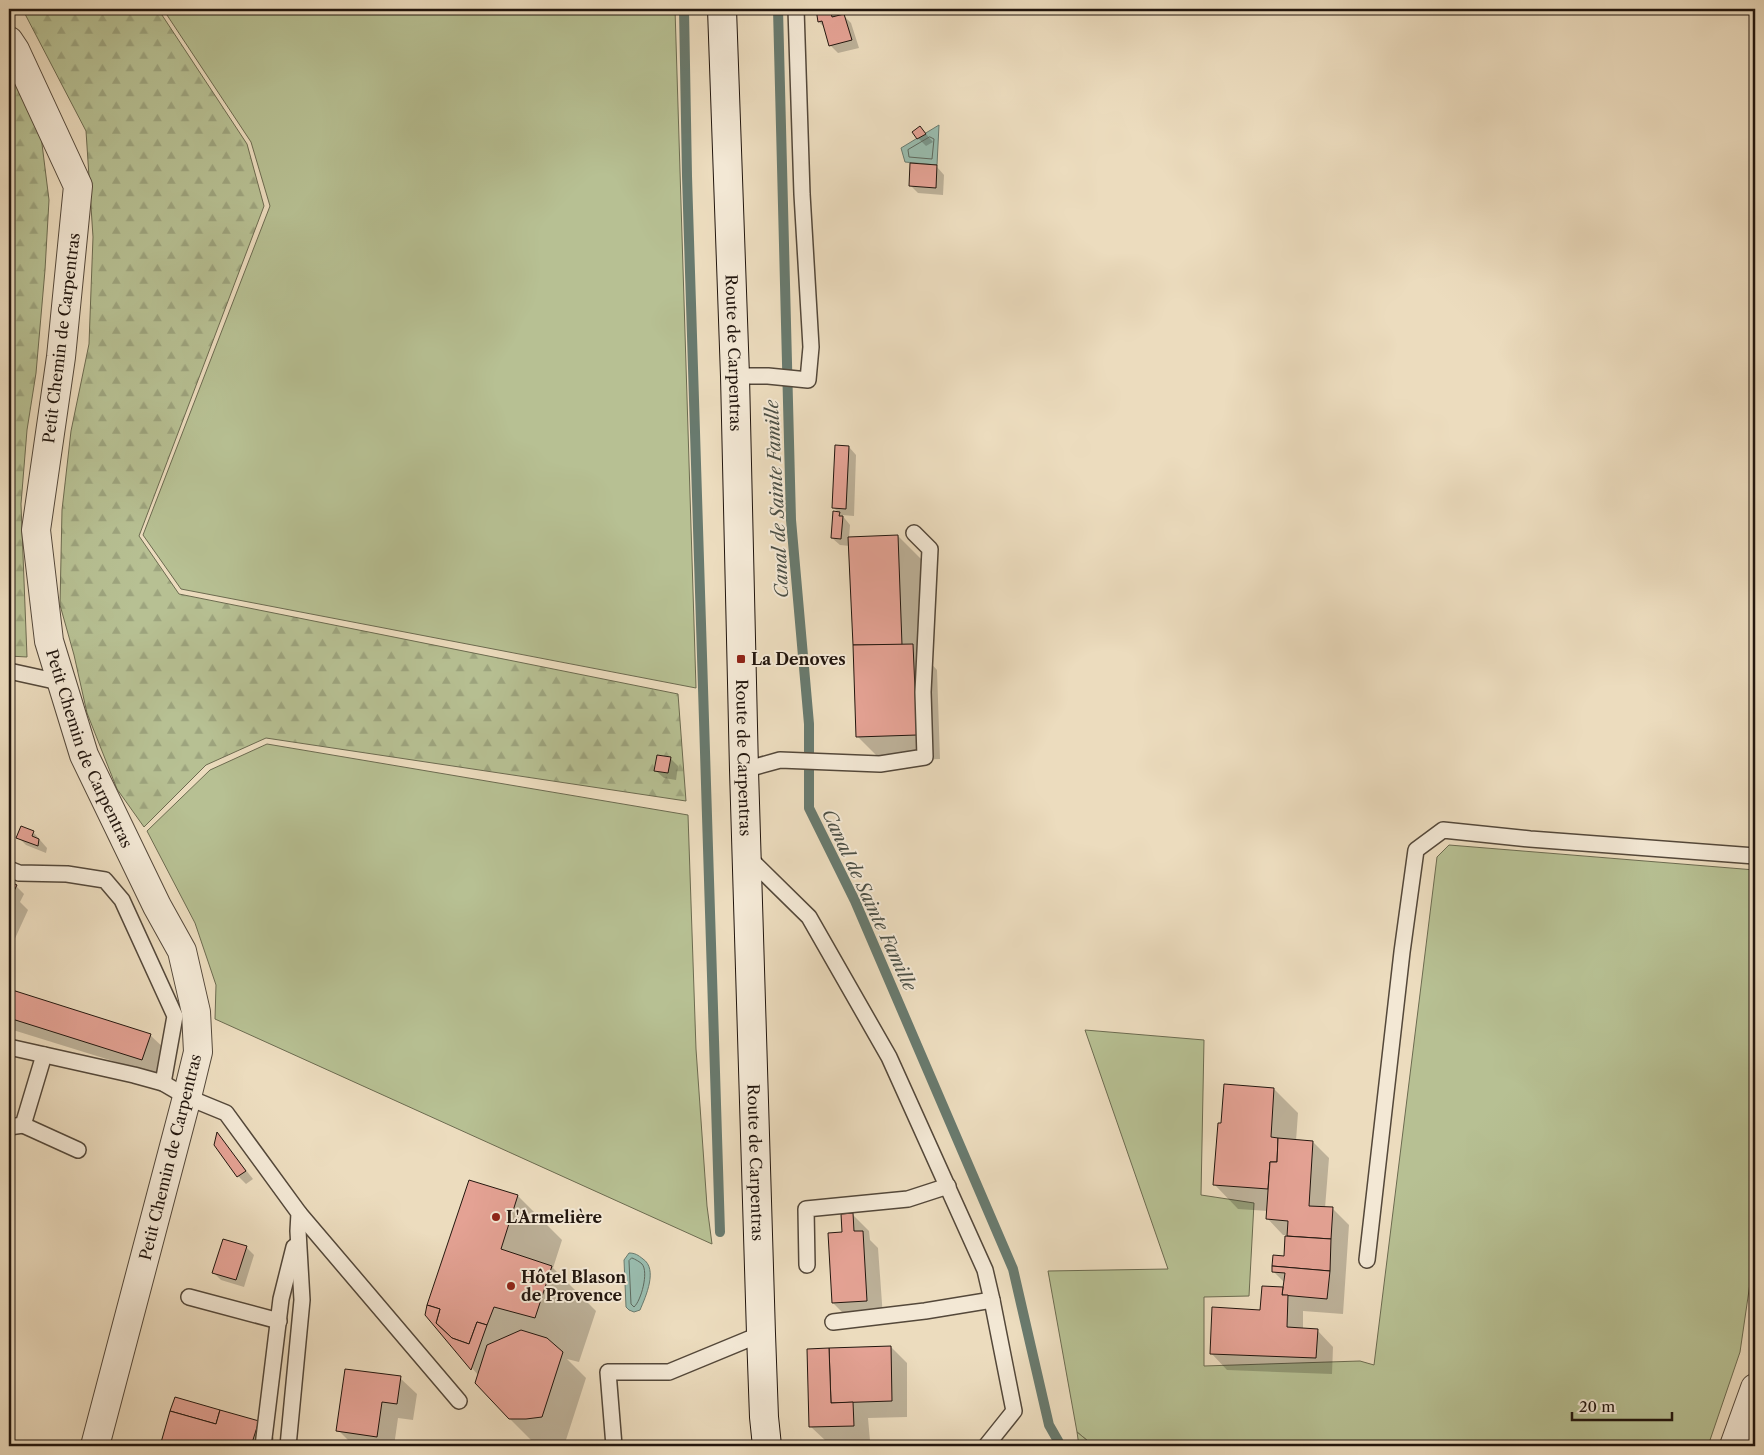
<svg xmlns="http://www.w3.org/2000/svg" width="1764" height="1455" viewBox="0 0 1764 1455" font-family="'Libre Caslon Text',serif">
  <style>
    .grass { fill: #b7c093; stroke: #6c6b50 }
    .forest { fill: url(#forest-firs); stroke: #6c6b50 }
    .water { fill: #99bcae; stroke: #697a6e }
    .shadow { fill: #0003 }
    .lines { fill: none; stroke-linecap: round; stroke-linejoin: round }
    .shore { stroke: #5e695e; stroke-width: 1 }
    .stream { stroke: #697a6e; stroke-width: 10 }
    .building { fill: #e4a294; stroke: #22160e }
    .service-casing { stroke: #54483a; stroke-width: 18 }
    .minor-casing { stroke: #54483a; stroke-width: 30 }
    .tertiary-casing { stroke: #54483a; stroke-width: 30 }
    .secondary-casing { stroke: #22160e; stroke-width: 30 }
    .service { stroke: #f3e8d5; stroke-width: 15 }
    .minor { stroke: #f3e8d5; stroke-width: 28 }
    .tertiary { stroke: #f3e8d5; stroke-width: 28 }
    .secondary { stroke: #f3e8d5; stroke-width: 28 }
    .poi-dot { fill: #8f2418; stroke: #f3e8d5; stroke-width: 2 }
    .labels { text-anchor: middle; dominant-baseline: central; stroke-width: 4; stroke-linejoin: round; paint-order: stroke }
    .street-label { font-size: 16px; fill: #22160e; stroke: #f3e8d5 }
    .poi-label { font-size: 16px; font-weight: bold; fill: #22160e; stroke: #f3e8d5; text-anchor: start }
    .water-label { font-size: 18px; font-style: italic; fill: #4c5046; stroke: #f3e8d5 }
  </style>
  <defs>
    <pattern id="forest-firs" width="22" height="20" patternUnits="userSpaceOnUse" patternTransform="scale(1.25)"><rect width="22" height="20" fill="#b7c093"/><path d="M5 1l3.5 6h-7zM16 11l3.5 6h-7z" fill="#9da47e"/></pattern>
  </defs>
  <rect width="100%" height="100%" fill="#ecdcbe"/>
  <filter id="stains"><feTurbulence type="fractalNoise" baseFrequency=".004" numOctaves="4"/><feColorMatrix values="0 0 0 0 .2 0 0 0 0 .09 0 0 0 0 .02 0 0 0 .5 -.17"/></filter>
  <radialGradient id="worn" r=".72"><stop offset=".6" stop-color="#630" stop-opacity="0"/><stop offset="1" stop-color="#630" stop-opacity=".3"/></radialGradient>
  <!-- grass -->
  <g class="grass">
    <polygon points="163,9 675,9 696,688 181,589 143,535 270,206 251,142"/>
    <polygon points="267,744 688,815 696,1049 707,1206 712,1244 215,1019 216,985 195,923 147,831 210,770"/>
    <polygon points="1449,845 1755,870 1755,1249 1740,1352 1708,1446 1094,1446 1077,1432 1048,1271 1168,1269 1085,1030 1204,1040 1201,1195 1254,1203 1249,1296 1204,1297 1204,1366 1360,1361 1374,1365 1437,857"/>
  </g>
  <!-- forest -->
  <g class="forest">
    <polygon points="21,9 158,9 247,144 264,206 139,536 179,594 678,694 686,801 266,738 206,765 144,827 117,789 87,713 74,655 60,605 62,510 71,431 89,344 93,237 86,131 25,14"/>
    <polygon points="9,60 41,136 49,200 45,270 36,373 27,430 21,504 27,657 9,656"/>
    <polygon points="1077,1432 1094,1446 1079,1446"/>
  </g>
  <!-- water -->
  <g class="water">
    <polygon points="939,125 937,165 905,162 901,148"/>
    <path d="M629,1253C635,1253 638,1255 643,1259C658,1269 646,1296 640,1310L634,1312L629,1310L626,1307L624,1260Z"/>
  </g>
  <!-- shadow -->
  <g class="shadow">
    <polygon points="820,9 831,9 837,17 843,15 851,23 859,48 838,53 830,45 825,28 819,22 817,10"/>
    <polygon points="919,127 927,135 933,142 926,146 918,138"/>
    <polygon points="937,167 944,175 943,195 918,193 910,185"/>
    <polygon points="849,447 856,455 854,516 842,515 850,525 849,538 898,536 922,560 926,658 937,670 940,759 882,761 858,737 850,546 840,545 832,538 839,513 834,508"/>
    <polygon points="670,758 678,766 676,780 664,778 656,771"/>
    <polygon points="9,760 14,766 9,777"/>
    <polygon points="33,832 47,848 46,853 26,845 18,837"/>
    <polygon points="9,882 16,886 24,894 20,902 28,910 12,945 9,943"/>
    <polygon points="9,991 150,1035 167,1051 158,1075 13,1030 9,1026"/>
    <polygon points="1274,1089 1298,1113 1296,1141 1313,1142 1329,1158 1325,1208 1333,1209 1349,1225 1343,1314 1303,1311 1303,1330 1317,1330 1333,1347 1332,1374 1227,1370 1211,1353 1261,1311 1263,1287 1284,1288 1285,1283 1273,1271 1285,1258 1288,1235 1283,1235 1267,1218 1268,1211 1238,1209 1214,1184 1222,1124"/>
    <polygon points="218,1135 253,1179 246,1184 238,1176"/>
    <polygon points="469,1182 518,1196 562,1240 553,1268 596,1311 579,1362 567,1359 586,1378 566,1440 551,1443 534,1443 510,1419 479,1376 426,1315"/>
    <polygon points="853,1215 869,1231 870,1240 878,1248 883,1317 849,1319 833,1303 843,1233"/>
    <polygon points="224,1240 247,1248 254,1255 244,1287 221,1280 213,1272"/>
    <polygon points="891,1347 907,1363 907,1417 868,1418 870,1441 827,1442 810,1426"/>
    <polygon points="400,1378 417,1394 413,1420 398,1418 394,1446 354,1446 338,1430"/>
    <polygon points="175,1398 258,1422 274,1438 272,1446 161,1446"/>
  </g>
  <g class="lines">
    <!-- shore -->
    <g class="shore">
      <polygon points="930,137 934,139 932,159 909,157 908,150"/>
      <path d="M632,1258C635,1259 640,1262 642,1264C649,1272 641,1301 634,1307L631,1304L629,1261Z"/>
    </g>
    <!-- stream -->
    <g class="stream">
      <polyline points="684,9 687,176 720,1232"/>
      <polyline points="778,9 791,520 809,724 809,808 855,901 1013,1269 1049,1425 1061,1446"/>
    </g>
  </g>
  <!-- building -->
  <g class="building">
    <polygon points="816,9 830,9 832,17 844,14 852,40 829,46 822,21 818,22"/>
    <polygon points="920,126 926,134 917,139 912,132"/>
    <polygon points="910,163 937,165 936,188 909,186"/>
    <polygon points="835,445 849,446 846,509 832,508"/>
    <polygon points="833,511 840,512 839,516 843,516 841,539 831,538"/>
    <polygon points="898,535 902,645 853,645 848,537"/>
    <polygon points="913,644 917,735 856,737 853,645"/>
    <polygon points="657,755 671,757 668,773 654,771"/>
    <polygon points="21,826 34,831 32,836 39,839 38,846 16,838"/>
    <polygon points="9,881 17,885 13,893 9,891"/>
    <polygon points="9,989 151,1034 142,1060 9,1018"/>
    <polygon points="1224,1084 1274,1088 1271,1137 1278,1138 1277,1162 1270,1162 1268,1189 1213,1185 1218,1123 1221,1123"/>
    <polygon points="217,1132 246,1171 237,1177 214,1145"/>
    <polygon points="1278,1138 1313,1141 1309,1206 1333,1207 1331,1239 1287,1236 1288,1221 1266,1219 1270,1162 1277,1162"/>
    <polygon points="469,1180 518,1195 501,1249 552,1266 535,1318 494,1307 487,1325 477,1322 469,1344 452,1338 436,1323 440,1309 427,1305"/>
    <polygon points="853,1213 854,1231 863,1231 867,1301 832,1303 828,1233 842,1232 841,1214"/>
    <polygon points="1285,1236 1331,1239 1330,1271 1272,1266 1273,1255 1284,1256"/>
    <polygon points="223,1239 247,1246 236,1280 212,1273"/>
    <polygon points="1272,1266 1330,1271 1327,1299 1282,1295 1285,1273 1272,1272"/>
    <polygon points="1262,1286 1283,1287 1282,1295 1288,1295 1287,1327 1318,1329 1316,1358 1210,1354 1212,1307 1260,1310"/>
    <polygon points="427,1305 440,1309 436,1323 452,1338 469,1344 477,1322 487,1325 471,1370 425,1315"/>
    <polygon points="521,1330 547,1338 563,1352 542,1417 526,1419 509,1419 475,1383 487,1345"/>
    <polygon points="891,1346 892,1401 831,1403 829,1348"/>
    <polygon points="829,1348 831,1403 853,1402 854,1426 809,1427 807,1349"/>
    <polygon points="345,1369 401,1376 397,1404 382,1402 377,1437 336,1431"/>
    <polygon points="175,1397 220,1410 216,1424 170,1411"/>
    <polygon points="220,1410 259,1421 251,1446 160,1446 170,1411 216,1424"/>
  </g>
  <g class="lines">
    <defs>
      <g id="service">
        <polyline points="735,376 768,376 808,380 811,347 802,194 796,9"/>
        <polyline points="9,671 50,680"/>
        <polyline points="744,770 780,760 880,764 925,757 923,692 930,549 914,533"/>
        <polyline points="747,856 809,917 889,1057 985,1270 992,1300 1014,1411 986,1446"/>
        <polyline points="9,869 19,873 67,874 105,880 122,900 175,1016 163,1083"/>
        <polyline points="9,1047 134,1075 163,1083 187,1097 226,1113 299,1213 298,1231 302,1300 288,1446"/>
        <polyline points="23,1125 78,1150"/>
        <polyline points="9,1127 23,1125 44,1055"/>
        <polyline points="299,1213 459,1401"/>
        <polyline points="1367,1260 1402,952 1416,850 1443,830 1530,839 1755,856"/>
        <polyline points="807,1265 806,1209 908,1199 948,1186"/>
        <polyline points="189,1297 279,1321"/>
        <polyline points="833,1322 925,1311 992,1300"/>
        <polyline points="263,1446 281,1299 294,1247"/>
        <polyline points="614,1446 608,1372 669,1372 761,1334"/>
      </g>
      <g id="minor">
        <path id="s1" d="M9,41L15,50L78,186L61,357L36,530L49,641L84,755L157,906L182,951L196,1012L198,1052L187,1097L95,1446"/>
      </g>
      <polyline id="tertiary" points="1734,1446 1755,1388"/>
      <g id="secondary">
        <path id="s2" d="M722,9L735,376L744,770L761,1334L764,1417L767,1446"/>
      </g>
    </defs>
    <!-- service casing -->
    <use href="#service" class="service-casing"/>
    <!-- minor casing -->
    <use href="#minor" class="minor-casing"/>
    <!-- tertiary casing -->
    <use href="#tertiary" class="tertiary-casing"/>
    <!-- secondary casing -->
    <use href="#secondary" class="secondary-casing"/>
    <!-- service -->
    <use href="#service" class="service"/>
    <!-- minor -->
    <use href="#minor" class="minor"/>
    <!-- tertiary -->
    <use href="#tertiary" class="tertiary"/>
    <!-- secondary -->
    <use href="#secondary" class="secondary"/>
  </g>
  <!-- markers -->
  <g class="poi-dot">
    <rect x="736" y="654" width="10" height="10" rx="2.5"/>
    <circle cx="496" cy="1217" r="5"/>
    <circle cx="511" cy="1286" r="5"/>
  </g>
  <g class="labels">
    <!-- street labels -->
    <g class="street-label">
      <text transform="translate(61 338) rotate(-83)">Petit Chemin de Carpentras</text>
      <text stroke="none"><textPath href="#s2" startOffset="344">Route de Carpentras</textPath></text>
      <text stroke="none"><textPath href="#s1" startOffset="734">Petit Chemin de Carpentras</textPath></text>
      <text stroke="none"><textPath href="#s2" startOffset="749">Route de Carpentras</textPath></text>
      <text transform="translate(170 1157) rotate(-76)">Petit Chemin de Carpentras</text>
      <text stroke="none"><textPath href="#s2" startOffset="1154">Route de Carpentras</textPath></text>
    </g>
    <!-- poi labels -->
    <g class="poi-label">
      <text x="751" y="659">La Denoves</text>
      <text x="506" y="1217">L'Armelière</text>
      <text x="521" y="1277">Hôtel Blason<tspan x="521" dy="18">de Provence</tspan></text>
    </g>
    <!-- water labels -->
    <g class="water-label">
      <text transform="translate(777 499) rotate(-93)">Canal de Sainte Famille</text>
      <text transform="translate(869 900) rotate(65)">Canal de Sainte Famille</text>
    </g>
  </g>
  <!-- margin -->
  <rect width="1764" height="1455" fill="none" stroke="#ecdcbe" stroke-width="30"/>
  <rect x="10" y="10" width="1744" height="1435" fill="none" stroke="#22160e" stroke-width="2.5"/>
  <rect x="15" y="15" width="1734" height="1425" fill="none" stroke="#22160e"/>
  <!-- scale -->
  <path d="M1572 1412v8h100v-8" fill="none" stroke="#22160e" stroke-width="2.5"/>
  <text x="1579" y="1412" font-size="15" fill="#22160e" stroke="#f3e8d5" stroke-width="4" paint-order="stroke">20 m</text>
  <rect width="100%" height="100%" filter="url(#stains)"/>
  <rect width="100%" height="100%" fill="url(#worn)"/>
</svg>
